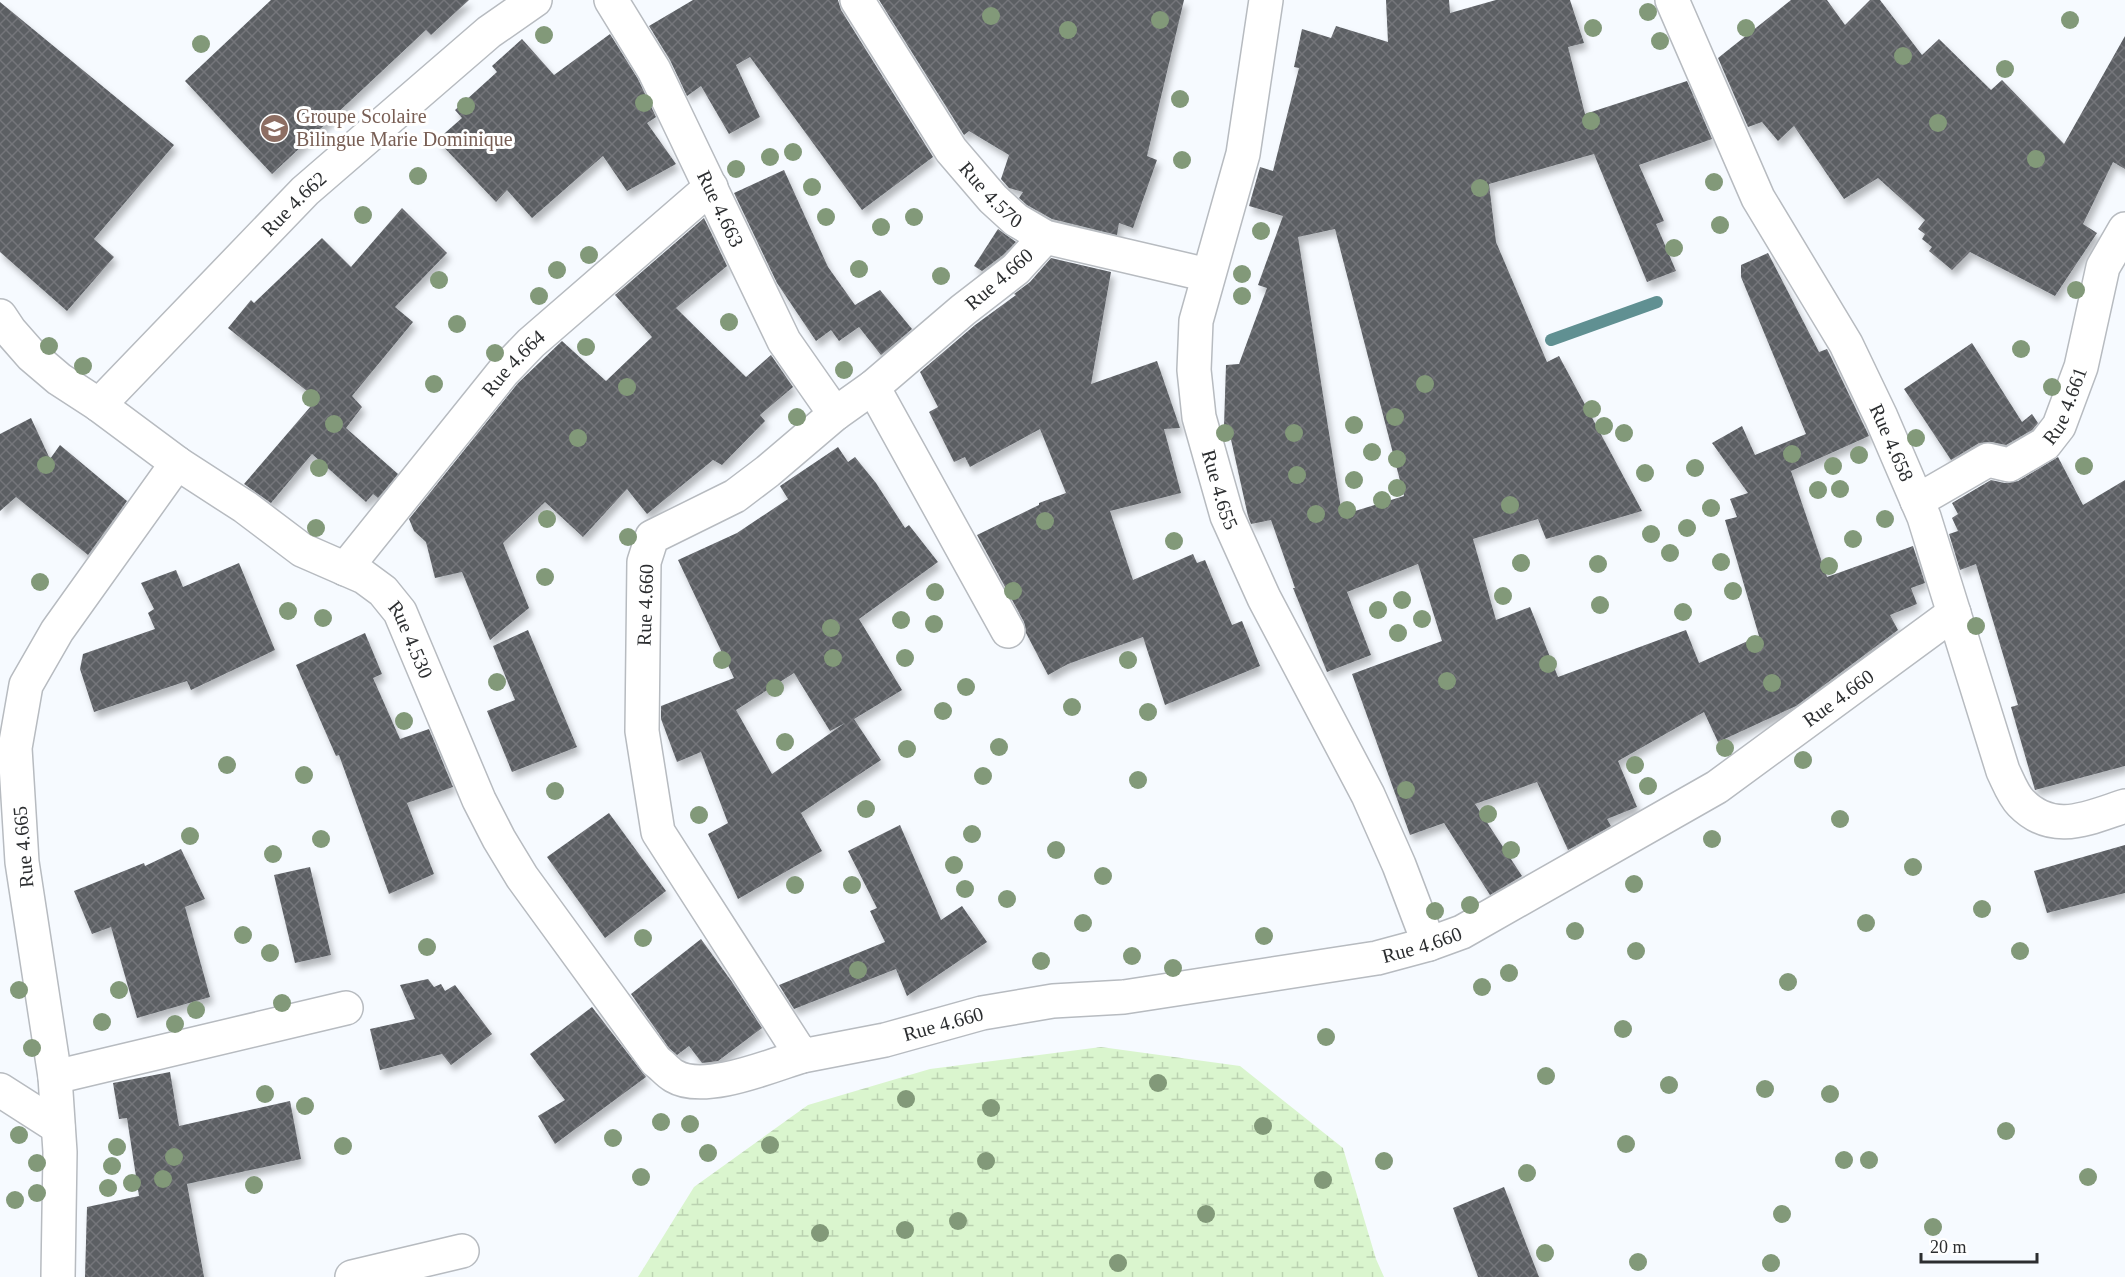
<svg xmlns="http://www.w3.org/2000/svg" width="2125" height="1277" viewBox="0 0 2125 1277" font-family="Georgia,serif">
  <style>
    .wetland { fill: url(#wetland-marsh) }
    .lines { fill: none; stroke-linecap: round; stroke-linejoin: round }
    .stream { stroke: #609092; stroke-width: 12 }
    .building { fill: url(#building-cross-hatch); fill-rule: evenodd; filter: url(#shadow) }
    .minor-casing { stroke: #b7bbc0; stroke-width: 36 }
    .minor { stroke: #fff; stroke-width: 33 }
    .tree { fill: #829979 }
    .labels { text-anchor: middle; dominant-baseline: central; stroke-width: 6; stroke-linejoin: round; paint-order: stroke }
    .education-label { font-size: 20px; fill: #785e54; stroke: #fff; text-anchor: start }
    .street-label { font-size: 20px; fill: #2c2e30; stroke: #fff }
  </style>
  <defs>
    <pattern id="wetland-marsh" width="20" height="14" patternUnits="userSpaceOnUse" patternTransform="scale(1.5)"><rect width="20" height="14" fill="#daf5ce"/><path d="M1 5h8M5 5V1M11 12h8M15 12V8" fill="none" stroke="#bbd2b1"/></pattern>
    <pattern id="building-cross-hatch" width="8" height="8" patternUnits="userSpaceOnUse" patternTransform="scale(1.5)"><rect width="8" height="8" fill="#5b5e63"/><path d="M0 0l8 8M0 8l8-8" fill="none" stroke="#74767a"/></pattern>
    <filter id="shadow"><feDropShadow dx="3.5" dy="6" stdDeviation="3" flood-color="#0004"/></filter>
  </defs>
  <rect width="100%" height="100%" fill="#f6faff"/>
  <!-- wetland -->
  <polygon class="wetland" points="1101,1047 1240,1066 1343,1148 1376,1259 1384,1277 638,1277 694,1187 808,1105 930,1069"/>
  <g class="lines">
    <!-- stream -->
    <polyline class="stream" points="1551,340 1657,302"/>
  </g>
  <!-- building -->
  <g class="building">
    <polygon points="271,0 469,0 431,35 426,30 272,174 185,81"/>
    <polygon points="693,0 838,0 841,10 933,157 862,210 750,57 736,65 760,117 729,134 701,86 687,96 670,60 649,26"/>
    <polygon points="879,0 1184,0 1147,156 1157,160 1133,228 1119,223 1117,235 1052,219 1027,205 1019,198 1023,192 1009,188 1001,179 1009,155 969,131 964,135"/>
    <path d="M1386,0H1449L1450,13L1496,0H1570L1584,43L1568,47L1585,114L1687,81L1712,139L1639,165L1664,221L1656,224L1676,271L1647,282L1594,154L1489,184L1496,242L1547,362L1559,356L1642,511L1546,539L1538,519L1473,539L1496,620L1530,607L1558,677L1686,630L1699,663L1759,636L1725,520L1737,517L1730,499L1748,493L1712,443L1742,426L1755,455L1806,434L1741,277V265L1768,253L1819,352L1827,349L1829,353L1869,436L1791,471L1827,577L1913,546L1925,583L1911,588L1917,604L1890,615L1898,630L1796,706L1718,742L1704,712L1618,761L1637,807L1607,819L1611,826L1568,850L1537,782L1475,804L1522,876L1490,895L1444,823L1410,835L1352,674L1442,641L1418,564L1347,592L1371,655L1327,672L1293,588H1295L1271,520L1251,524L1248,516L1228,426H1224L1226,365L1239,364L1267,288L1258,285L1283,216L1249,206L1260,167L1273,171L1299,68L1294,67L1302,29L1331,38L1336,26L1388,42ZM1335,229L1404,496L1342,515L1298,237Z"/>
    <polygon points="1791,0 1827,0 1845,25 1870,0 1880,0 1922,55 1939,39 1991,90 2002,80 2064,144 2125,36 2125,169 2113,162 2083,224 2097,233 2055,296 1970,252 1952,270 1929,251 1932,247 1922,239 1925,234 1918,229 1925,220 1878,178 1844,199 1794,126 1778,141 1762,122 1748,127 1718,58"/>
    <polygon points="0,2 174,145 94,239 114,257 67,311 0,252"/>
    <polygon points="610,34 638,79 656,117 647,123 676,164 627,191 603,156 532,218 507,190 496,202 437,140 462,118 455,110 497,72 492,66 522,39 554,75"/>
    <polygon points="784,170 828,267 855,305 880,290 912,329 881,355 859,327 839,341 831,330 816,341 777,283 734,193"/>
    <polygon points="402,208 447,253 395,307 413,322 352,396 362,407 346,428 398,474 378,498 373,494 366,502 312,454 271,503 244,484 317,399 228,328 251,300 254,303 322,238 351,267"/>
    <polygon points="704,218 727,266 676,308 746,377 771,355 793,387 760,415 765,421 722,465 713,460 647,514 627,489 583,537 545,502 503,543 529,608 490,640 462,572 435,578 426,542 414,531 409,519 518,383 562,341 606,381 652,337 615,295"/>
    <polygon points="998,229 1016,242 1003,255 982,271 974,266"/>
    <polygon points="1051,258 1111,272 1091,384 1157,361 1180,428 1164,429 1181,493 1110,511 1133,580 1193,554 1197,563 1205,560 1232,625 1242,621 1260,666 1165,705 1143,637 1068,664 1048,675 1026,633 1024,622 977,535 1039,505 1039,503 1066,493 1040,429 970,467 965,457 954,462 929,412 938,407 920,372 975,325 1016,295 1014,294 1030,282"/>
    <polygon points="1972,343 2022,422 2032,414 2038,423 2032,430 2006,445 1992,442 1979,443 1951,460 1904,389"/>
    <polygon points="31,418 50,459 60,445 127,501 88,555 16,497 0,511 0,434"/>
    <path d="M838,447L848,462L855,457L876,483L905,528L909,525L938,562L859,619L902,690L854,719L881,760L801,813L822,851L738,899L708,834L728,823L701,752L677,762L661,719V706L734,678L678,560L737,533L788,499L780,486ZM794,673L830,731L845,723L772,774L736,710Z"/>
    <polygon points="2058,457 2083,505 2125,480 2125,766 2035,790 2011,707 2018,705 1976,564 1960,570 1949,534 1958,531 1952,518 1958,514 1952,503 1991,480 2005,483 2018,481"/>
    <polygon points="239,563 275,650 191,690 187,681 94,712 80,669 83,654 155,629 148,613 154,609 141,583 176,570 183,587"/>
    <polygon points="528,630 577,747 512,772 487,711 515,700 493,646"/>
    <polygon points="365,633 382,674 373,678 400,739 429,729 453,787 407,803 434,874 389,894 339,755 336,756 296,665"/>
    <polygon points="609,813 666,891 605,938 547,857"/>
    <polygon points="900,825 941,920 962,906 987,942 907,996 896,969 794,1009 779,985 885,942 870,911 877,908 848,851"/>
    <polygon points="2125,845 2125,893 2047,913 2034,871"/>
    <polygon points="181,849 205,899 185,907 210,997 137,1018 111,927 92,934 74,891 144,863 145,866"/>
    <polygon points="310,867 331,955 295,963 274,875"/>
    <polygon points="701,939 732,982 762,1028 718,1061 702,1063 689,1046 677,1055 669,1048 631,994"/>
    <polygon points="428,979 434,987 441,984 445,991 455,985 492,1034 451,1065 442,1054 380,1070 370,1029 415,1019 400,985"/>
    <polygon points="592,1007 646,1077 555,1144 538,1116 565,1100 530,1054"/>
    <polygon points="170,1072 179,1126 290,1101 301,1159 187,1184 204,1277 85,1277 87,1207 139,1196 127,1118 119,1119 113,1083"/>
    <polygon points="1504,1187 1539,1277 1478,1277 1453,1208"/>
  </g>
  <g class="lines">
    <defs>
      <g id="minor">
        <path id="s1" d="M611,0L654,70L784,341L835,414"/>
        <path id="s2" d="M857,0L951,150L993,199L1016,220L1045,237L1208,275"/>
        <path id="s3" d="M1266,0L1243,154L1196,321L1194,370L1199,417L1227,516L1264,598L1368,795L1399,865L1429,944"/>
        <path id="s4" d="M1672,0L1758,198L1846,344L1881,417L1924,517L2003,771C2008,781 2013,795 2021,803C2053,836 2088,818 2125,806"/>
        <path id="s5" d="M1045,237L1016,269L963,310L873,387L835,414L768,471L735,496L652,537L644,562L642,731L658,832L802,1056L885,1040L982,1013L1053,1001L1124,997L1377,958L1429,944L1462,932L1717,787L1954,613"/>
        <path id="s6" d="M0,316L10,331L32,356L59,379L99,405L177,463L245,507L302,550L364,577L383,591L400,612L479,800L499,839L522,877L656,1061C662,1065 667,1072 674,1076C704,1094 770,1066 802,1056"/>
        <polyline points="873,387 1008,631"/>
        <path id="s7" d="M99,405L305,191L489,32L535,0"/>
        <path id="s8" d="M1917,501L1988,460L2009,465L2045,444L2059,426L2081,367L2103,267L2125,229"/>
        <path id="s9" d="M345,569L504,371L531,343L711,187"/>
        <polyline points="55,1077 346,1008"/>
        <polyline points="0,1090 58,1127"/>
        <polyline points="58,1277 60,1152 55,1077 22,862 15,748 26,685 57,631 177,463"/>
        <polyline points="352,1277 462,1251"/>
      </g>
    </defs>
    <!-- minor casing -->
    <use href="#minor" class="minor-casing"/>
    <!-- minor -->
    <use href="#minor" class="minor"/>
  </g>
  <!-- trees -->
  <g class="tree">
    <circle cx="1648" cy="12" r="9"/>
    <circle cx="991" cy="16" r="9"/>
    <circle cx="1160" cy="20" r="9"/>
    <circle cx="2070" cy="20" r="9"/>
    <circle cx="1593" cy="28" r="9"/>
    <circle cx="1746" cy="28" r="9"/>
    <circle cx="1068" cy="30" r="9"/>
    <circle cx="544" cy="35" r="9"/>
    <circle cx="1660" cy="41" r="9"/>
    <circle cx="201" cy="44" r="9"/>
    <circle cx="1903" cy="56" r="9"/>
    <circle cx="2005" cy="69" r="9"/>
    <circle cx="1180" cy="99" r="9"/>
    <circle cx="644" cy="103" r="9"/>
    <circle cx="466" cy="106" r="9"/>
    <circle cx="1591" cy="121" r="9"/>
    <circle cx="1938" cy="123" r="9"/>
    <circle cx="793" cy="152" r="9"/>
    <circle cx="770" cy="157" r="9"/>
    <circle cx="2036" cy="159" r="9"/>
    <circle cx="1182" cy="160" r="9"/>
    <circle cx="736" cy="169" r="9"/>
    <circle cx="418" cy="176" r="9"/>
    <circle cx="1714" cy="182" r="9"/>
    <circle cx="812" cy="187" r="9"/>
    <circle cx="1480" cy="188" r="9"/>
    <circle cx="363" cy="215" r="9"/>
    <circle cx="826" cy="217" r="9"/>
    <circle cx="914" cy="217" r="9"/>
    <circle cx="1720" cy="225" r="9"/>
    <circle cx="881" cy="227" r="9"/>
    <circle cx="1261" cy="231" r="9"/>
    <circle cx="1674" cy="248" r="9"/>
    <circle cx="589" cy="255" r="9"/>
    <circle cx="859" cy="269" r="9"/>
    <circle cx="557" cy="270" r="9"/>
    <circle cx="1242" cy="274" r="9"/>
    <circle cx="941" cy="276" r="9"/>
    <circle cx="439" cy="280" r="9"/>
    <circle cx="2076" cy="290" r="9"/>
    <circle cx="539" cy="296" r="9"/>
    <circle cx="1242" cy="296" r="9"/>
    <circle cx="729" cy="322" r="9"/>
    <circle cx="457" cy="324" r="9"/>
    <circle cx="49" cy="346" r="9"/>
    <circle cx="586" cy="347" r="9"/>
    <circle cx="2021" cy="349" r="9"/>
    <circle cx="495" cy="353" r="9"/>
    <circle cx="83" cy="366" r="9"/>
    <circle cx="844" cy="370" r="9"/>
    <circle cx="434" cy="384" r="9"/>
    <circle cx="1425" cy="384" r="9"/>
    <circle cx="627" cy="387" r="9"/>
    <circle cx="2052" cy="387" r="9"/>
    <circle cx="311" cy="398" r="9"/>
    <circle cx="1592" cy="409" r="9"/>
    <circle cx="797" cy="417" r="9"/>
    <circle cx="1395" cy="417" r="9"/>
    <circle cx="334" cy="424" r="9"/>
    <circle cx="1354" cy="425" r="9"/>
    <circle cx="1604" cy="426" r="9"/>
    <circle cx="1225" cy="433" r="9"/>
    <circle cx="1294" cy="433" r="9"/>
    <circle cx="1624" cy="433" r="9"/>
    <circle cx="578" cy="438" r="9"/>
    <circle cx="1916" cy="438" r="9"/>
    <circle cx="1372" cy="452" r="9"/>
    <circle cx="1792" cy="454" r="9"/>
    <circle cx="1859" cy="455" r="9"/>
    <circle cx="1397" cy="459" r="9"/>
    <circle cx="46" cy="465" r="9"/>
    <circle cx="1833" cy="466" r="9"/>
    <circle cx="2084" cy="466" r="9"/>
    <circle cx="319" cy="468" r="9"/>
    <circle cx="1695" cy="468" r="9"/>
    <circle cx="1645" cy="473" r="9"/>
    <circle cx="1297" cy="475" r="9"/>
    <circle cx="1354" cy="480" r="9"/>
    <circle cx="1397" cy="488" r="9"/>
    <circle cx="1840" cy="489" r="9"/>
    <circle cx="1818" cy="490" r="9"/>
    <circle cx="1382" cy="500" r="9"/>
    <circle cx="1510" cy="505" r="9"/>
    <circle cx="1711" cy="508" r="9"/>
    <circle cx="1347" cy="510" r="9"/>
    <circle cx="1316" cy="514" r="9"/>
    <circle cx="547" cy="519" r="9"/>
    <circle cx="1885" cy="519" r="9"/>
    <circle cx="1045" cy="521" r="9"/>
    <circle cx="316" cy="528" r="9"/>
    <circle cx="1687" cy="528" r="9"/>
    <circle cx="1651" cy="534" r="9"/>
    <circle cx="628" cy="537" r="9"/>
    <circle cx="1853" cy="539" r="9"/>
    <circle cx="1174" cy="541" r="9"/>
    <circle cx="1670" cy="553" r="9"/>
    <circle cx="1721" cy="562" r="9"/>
    <circle cx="1521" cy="563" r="9"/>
    <circle cx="1598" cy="564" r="9"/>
    <circle cx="1829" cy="566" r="9"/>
    <circle cx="545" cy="577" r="9"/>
    <circle cx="40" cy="582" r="9"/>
    <circle cx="1013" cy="591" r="9"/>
    <circle cx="1733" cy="591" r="9"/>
    <circle cx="935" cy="592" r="9"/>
    <circle cx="1503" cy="596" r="9"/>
    <circle cx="1402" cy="600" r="9"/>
    <circle cx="1600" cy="605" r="9"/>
    <circle cx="1378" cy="610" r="9"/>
    <circle cx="288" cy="611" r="9"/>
    <circle cx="1683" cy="612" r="9"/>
    <circle cx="323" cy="618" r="9"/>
    <circle cx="1422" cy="619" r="9"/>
    <circle cx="901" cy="620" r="9"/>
    <circle cx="934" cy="624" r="9"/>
    <circle cx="1976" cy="626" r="9"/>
    <circle cx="831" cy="628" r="9"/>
    <circle cx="1398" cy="633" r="9"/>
    <circle cx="1755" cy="644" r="9"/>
    <circle cx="833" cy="658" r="9"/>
    <circle cx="905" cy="658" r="9"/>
    <circle cx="722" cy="660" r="9"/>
    <circle cx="1128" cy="660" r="9"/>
    <circle cx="1548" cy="664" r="9"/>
    <circle cx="1447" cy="681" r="9"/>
    <circle cx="497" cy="682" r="9"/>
    <circle cx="1772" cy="683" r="9"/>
    <circle cx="966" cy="687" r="9"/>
    <circle cx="775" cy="688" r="9"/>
    <circle cx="1072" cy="707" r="9"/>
    <circle cx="943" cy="711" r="9"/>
    <circle cx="1148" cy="712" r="9"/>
    <circle cx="404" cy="721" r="9"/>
    <circle cx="785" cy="742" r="9"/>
    <circle cx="999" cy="747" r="9"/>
    <circle cx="1725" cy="748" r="9"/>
    <circle cx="907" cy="749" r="9"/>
    <circle cx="1803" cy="760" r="9"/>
    <circle cx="227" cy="765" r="9"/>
    <circle cx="1635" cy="765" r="9"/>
    <circle cx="304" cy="775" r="9"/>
    <circle cx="983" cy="776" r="9"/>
    <circle cx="1138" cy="780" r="9"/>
    <circle cx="1648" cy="786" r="9"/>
    <circle cx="1406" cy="790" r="9"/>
    <circle cx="555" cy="791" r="9"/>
    <circle cx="866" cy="809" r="9"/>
    <circle cx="1488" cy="814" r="9"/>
    <circle cx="699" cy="815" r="9"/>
    <circle cx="1840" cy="819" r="9"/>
    <circle cx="972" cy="834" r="9"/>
    <circle cx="190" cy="836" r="9"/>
    <circle cx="321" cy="839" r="9"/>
    <circle cx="1712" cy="839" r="9"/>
    <circle cx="1056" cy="850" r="9"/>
    <circle cx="1511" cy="850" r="9"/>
    <circle cx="273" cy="854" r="9"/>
    <circle cx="954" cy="865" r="9"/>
    <circle cx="1913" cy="867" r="9"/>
    <circle cx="1103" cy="876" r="9"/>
    <circle cx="1634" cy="884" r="9"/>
    <circle cx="795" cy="885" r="9"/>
    <circle cx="852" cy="885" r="9"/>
    <circle cx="965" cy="889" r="9"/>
    <circle cx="1007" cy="899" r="9"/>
    <circle cx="1470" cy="905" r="9"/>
    <circle cx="1982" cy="909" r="9"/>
    <circle cx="1435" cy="911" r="9"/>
    <circle cx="1083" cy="923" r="9"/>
    <circle cx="1866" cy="923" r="9"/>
    <circle cx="1575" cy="931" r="9"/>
    <circle cx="243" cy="935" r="9"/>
    <circle cx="1264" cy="936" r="9"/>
    <circle cx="643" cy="938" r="9"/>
    <circle cx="427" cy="947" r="9"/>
    <circle cx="1636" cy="951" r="9"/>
    <circle cx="2020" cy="951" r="9"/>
    <circle cx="270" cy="953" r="9"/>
    <circle cx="1132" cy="956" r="9"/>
    <circle cx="1041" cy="961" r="9"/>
    <circle cx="1173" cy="968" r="9"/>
    <circle cx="858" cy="970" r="9"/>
    <circle cx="1509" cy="973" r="9"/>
    <circle cx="1788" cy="982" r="9"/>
    <circle cx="1482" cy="987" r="9"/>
    <circle cx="19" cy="990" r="9"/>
    <circle cx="119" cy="990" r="9"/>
    <circle cx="282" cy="1003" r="9"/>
    <circle cx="196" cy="1010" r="9"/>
    <circle cx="102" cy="1022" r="9"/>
    <circle cx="175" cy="1024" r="9"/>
    <circle cx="1623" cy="1029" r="9"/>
    <circle cx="1326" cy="1037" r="9"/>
    <circle cx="32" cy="1048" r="9"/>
    <circle cx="1546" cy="1076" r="9"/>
    <circle cx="1158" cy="1083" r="9"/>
    <circle cx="1669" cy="1085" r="9"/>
    <circle cx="1765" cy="1089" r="9"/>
    <circle cx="265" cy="1094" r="9"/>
    <circle cx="1830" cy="1094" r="9"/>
    <circle cx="906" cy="1099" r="9"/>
    <circle cx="305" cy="1106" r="9"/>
    <circle cx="991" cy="1108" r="9"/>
    <circle cx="661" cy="1122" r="9"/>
    <circle cx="690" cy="1124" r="9"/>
    <circle cx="1263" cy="1126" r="9"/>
    <circle cx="2006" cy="1131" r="9"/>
    <circle cx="19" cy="1135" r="9"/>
    <circle cx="613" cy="1138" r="9"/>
    <circle cx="1626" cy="1144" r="9"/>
    <circle cx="770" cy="1145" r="9"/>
    <circle cx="343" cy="1146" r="9"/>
    <circle cx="117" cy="1147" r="9"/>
    <circle cx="708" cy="1153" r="9"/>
    <circle cx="174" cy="1157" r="9"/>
    <circle cx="1844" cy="1160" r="9"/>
    <circle cx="1869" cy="1160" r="9"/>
    <circle cx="986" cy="1161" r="9"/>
    <circle cx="1384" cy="1161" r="9"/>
    <circle cx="37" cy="1163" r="9"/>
    <circle cx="112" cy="1166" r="9"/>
    <circle cx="1527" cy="1173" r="9"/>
    <circle cx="641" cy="1177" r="9"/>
    <circle cx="2088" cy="1177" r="9"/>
    <circle cx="163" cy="1179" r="9"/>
    <circle cx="1323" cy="1180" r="9"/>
    <circle cx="132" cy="1183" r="9"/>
    <circle cx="254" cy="1185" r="9"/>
    <circle cx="108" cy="1188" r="9"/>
    <circle cx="37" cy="1193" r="9"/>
    <circle cx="15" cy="1200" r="9"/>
    <circle cx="1206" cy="1214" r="9"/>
    <circle cx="1782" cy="1214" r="9"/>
    <circle cx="958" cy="1221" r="9"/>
    <circle cx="1933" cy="1227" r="9"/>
    <circle cx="905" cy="1230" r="9"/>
    <circle cx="820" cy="1233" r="9"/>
    <circle cx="1545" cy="1253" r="9"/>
    <circle cx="1638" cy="1262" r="9"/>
    <circle cx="1118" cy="1263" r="9"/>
    <circle cx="1771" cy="1263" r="9"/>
  </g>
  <!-- icons -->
  <defs>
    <symbol id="school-disc" viewBox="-11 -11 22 22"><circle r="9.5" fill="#8d6e63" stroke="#fff"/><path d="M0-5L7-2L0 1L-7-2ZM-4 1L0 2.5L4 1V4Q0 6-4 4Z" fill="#fff"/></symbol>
  </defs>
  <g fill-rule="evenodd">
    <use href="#school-disc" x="258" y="112" width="33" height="33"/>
  </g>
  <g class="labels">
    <!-- education labels -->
    <g class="education-label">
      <text x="296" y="116">Groupe Scolaire<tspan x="296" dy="23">Bilingue Marie Dominique</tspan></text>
    </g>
    <!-- street labels -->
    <g class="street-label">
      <text stroke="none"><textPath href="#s2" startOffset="237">Rue 4.570</textPath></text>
      <text stroke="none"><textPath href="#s7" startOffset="280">Rue 4.662</textPath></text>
      <text stroke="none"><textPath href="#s1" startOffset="236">Rue 4.663</textPath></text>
      <text transform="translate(999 279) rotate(-41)">Rue 4.660</text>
      <text stroke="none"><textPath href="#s9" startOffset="266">Rue 4.664</textPath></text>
      <text stroke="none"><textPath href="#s8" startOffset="189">Rue 4.661</textPath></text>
      <text stroke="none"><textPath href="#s4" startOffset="495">Rue 4.658</textPath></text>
      <text stroke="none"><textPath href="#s3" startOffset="501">Rue 4.655</textPath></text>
      <text transform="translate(645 605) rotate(-88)">Rue 4.660</text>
      <text stroke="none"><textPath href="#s6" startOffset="532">Rue 4.530</textPath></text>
      <text stroke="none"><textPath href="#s5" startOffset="2178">Rue 4.660</textPath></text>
      <text transform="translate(23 847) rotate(-95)">Rue 4.665</text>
      <text stroke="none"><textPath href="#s5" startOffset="1692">Rue 4.660</textPath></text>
      <text stroke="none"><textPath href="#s5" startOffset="1206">Rue 4.660</textPath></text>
    </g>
  </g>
  <!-- scale -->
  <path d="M1921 1253v9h116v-9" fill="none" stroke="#2c2e30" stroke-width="3"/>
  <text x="1930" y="1253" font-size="18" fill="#2c2e30" stroke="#ffffff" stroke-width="4.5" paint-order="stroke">20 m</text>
</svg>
